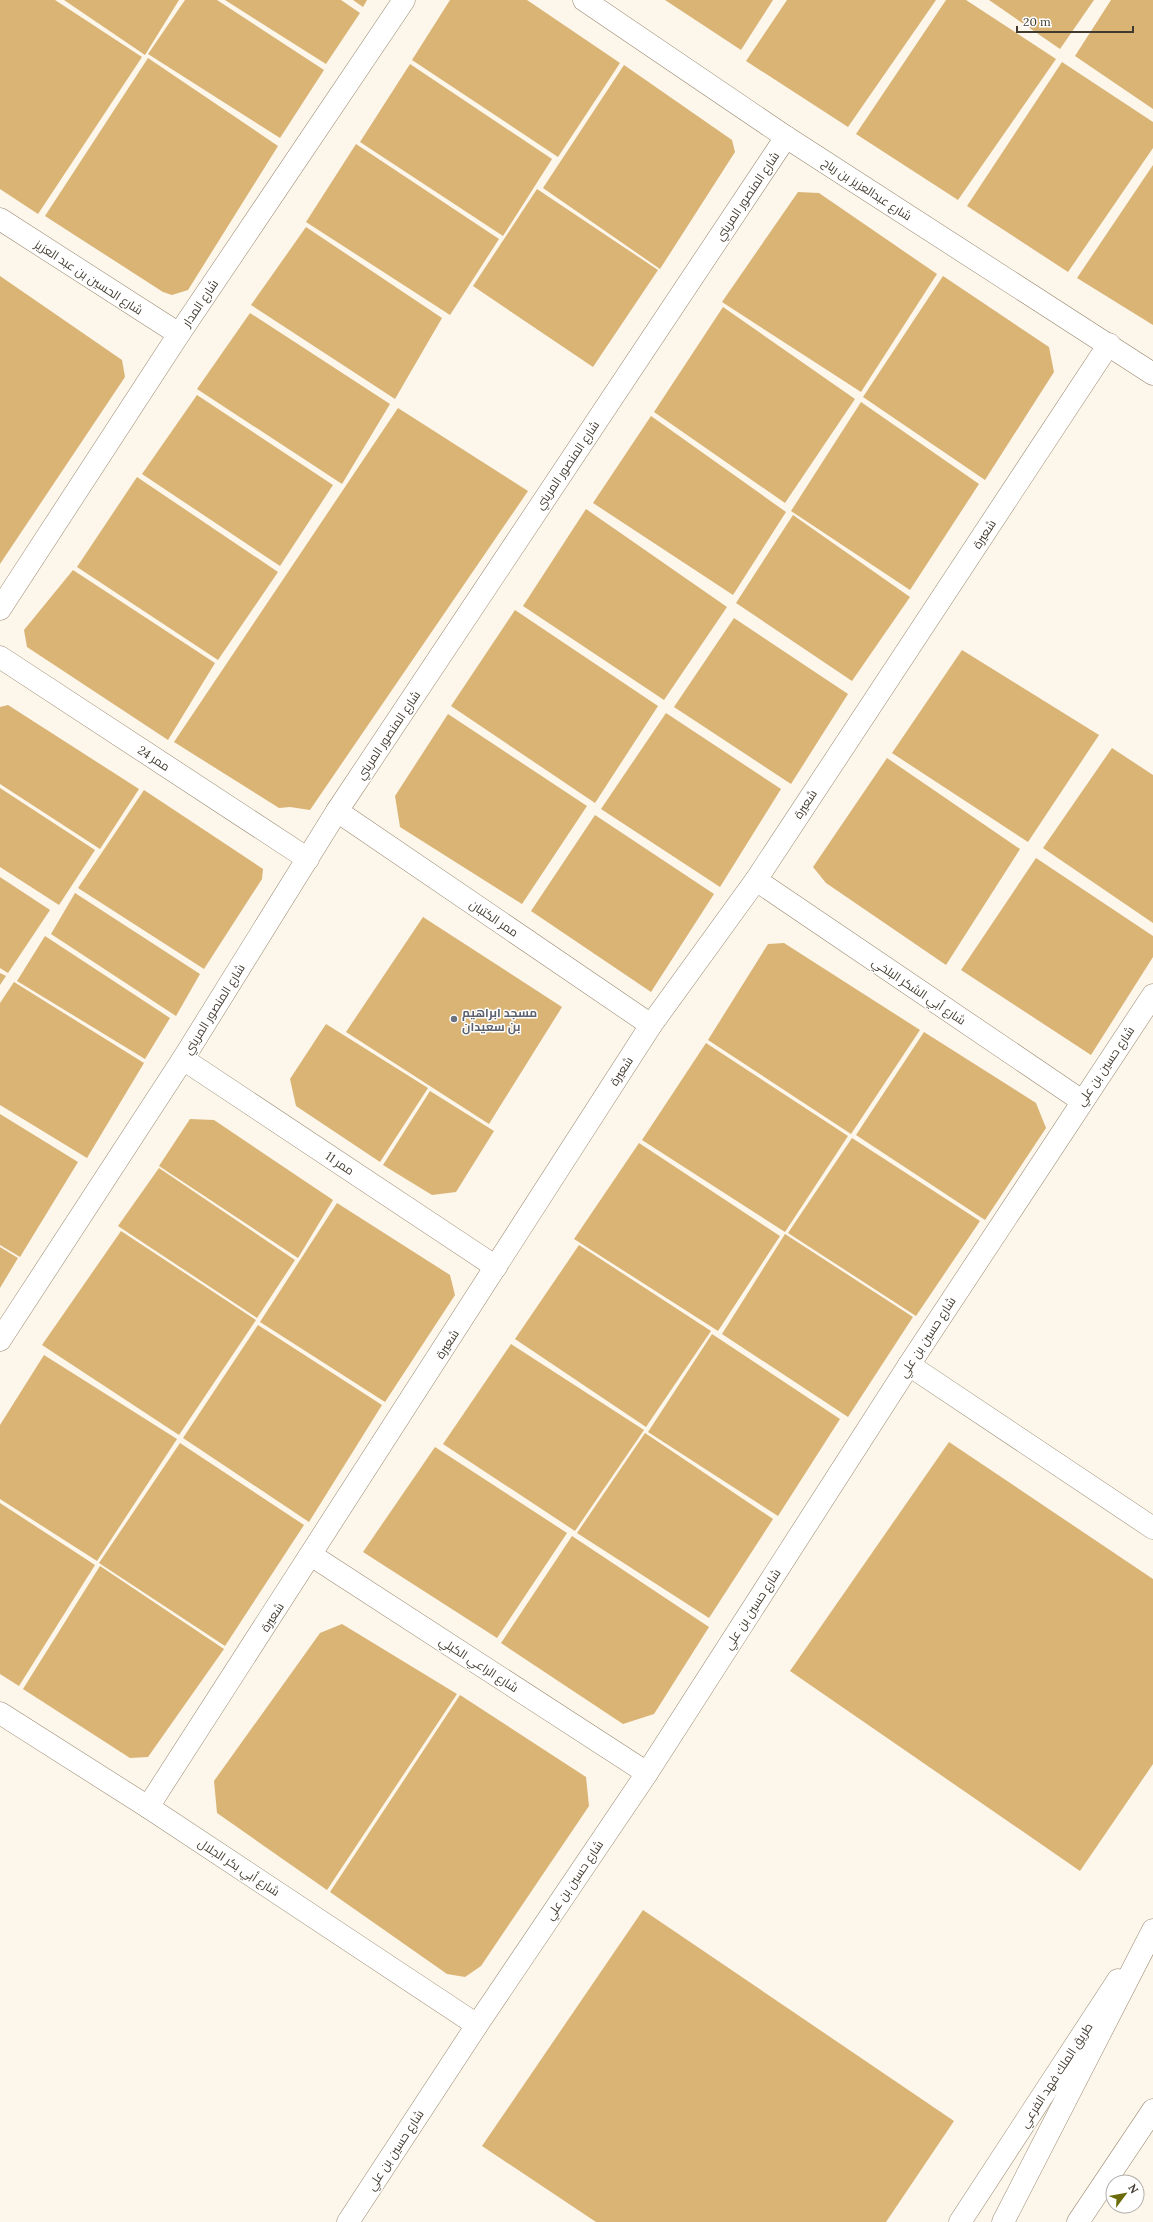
<svg xmlns="http://www.w3.org/2000/svg" width="1153" height="2222" viewBox="0 0 1153 2222" font-family="Lora,Cairo,serif">
  <style>
    .building { fill: #dab475 }
    .lines { fill: none; stroke-linecap: round; stroke-linejoin: round }
    .lane-casing { stroke: #98886f; stroke-width: 23 }
    .street-casing { stroke: #98886f; stroke-width: 23 }
    .primary-casing { stroke: #98886f; stroke-width: 23 }
    .highway-casing { stroke: #98886f; stroke-width: 23 }
    .lane { stroke: #fff; stroke-width: 22 }
    .street { stroke: #fff; stroke-width: 22 }
    .primary { stroke: #fff; stroke-width: 22 }
    .highway { stroke: #fff; stroke-width: 22 }
    .worship-dot { fill: #6b7280; stroke: #fff; stroke-width: 1.5 }
    .labels { text-anchor: middle; dominant-baseline: central; stroke-width: 3; stroke-linejoin: round; paint-order: stroke }
    .street-label { font-size: 12px; fill: #413a2f; stroke: #fff }
    .worship-label { font-size: 12px; font-weight: bold; fill: #5b616d; stroke: #fff; text-anchor: start }
  </style>
  <rect width="100%" height="100%" fill="#fdf6eb"/>
  <!-- building -->
  <g class="building">
    <polygon points="0,0 55,0 142,57 38,214 0,189"/>
    <polygon points="64,0 179,0 145,55"/>
    <polygon points="185,0 217,0 324,70 280,138 148,54"/>
    <polygon points="225,0 341,0 360,13 326,64"/>
    <polygon points="353,0 367,0 363,7"/>
    <polygon points="450,0 527,0 620,63 558,157 412,60"/>
    <polygon points="665,0 773,0 741,50"/>
    <polygon points="787,0 936,0 848,127 746,61"/>
    <polygon points="946,0 966,0 1056,59 958,200 856,134"/>
    <polygon points="989,0 1094,0 1060,49"/>
    <polygon points="1111,0 1153,0 1153,109 1075,56"/>
    <polygon points="148,58 278,146 188,290 172,295 163,292 45,216"/>
    <polygon points="1062,62 1153,122 1153,148 1068,272 967,206"/>
    <polygon points="410,64 552,159 503,236 360,142"/>
    <polygon points="624,65 732,140 735,152 660,269 543,188"/>
    <polygon points="356,144 499,239 450,315 306,222"/>
    <polygon points="1153,165 1153,325 1077,278"/>
    <polygon points="537,189 658,270 593,367 473,286"/>
    <polygon points="798,192 819,193 937,274 861,392 722,302"/>
    <polygon points="306,227 442,318 395,399 251,305"/>
    <polygon points="0,276 122,360 125,377 0,564"/>
    <polygon points="943,276 1049,347 1054,372 985,480 863,397"/>
    <polygon points="723,307 855,399 785,503 654,412"/>
    <polygon points="250,313 390,404 342,484 197,389"/>
    <polygon points="197,395 333,485 280,566 142,474"/>
    <polygon points="861,402 979,484 910,590 791,511"/>
    <polygon points="398,408 528,491 310,810 290,807 279,808 174,742"/>
    <polygon points="651,416 786,512 733,595 593,503"/>
    <polygon points="137,477 278,572 218,660 77,567"/>
    <polygon points="586,509 727,607 664,700 523,606"/>
    <polygon points="793,515 910,597 852,681 736,603"/>
    <polygon points="73,570 215,663 168,740 27,647 24,630"/>
    <polygon points="515,610 658,706 595,803 451,706"/>
    <polygon points="734,618 848,694 791,784 674,707"/>
    <polygon points="962,650 1099,735 1028,842 892,753"/>
    <polygon points="8,705 139,789 100,849 0,784 0,707"/>
    <polygon points="666,713 781,789 720,887 601,809"/>
    <polygon points="448,714 587,806 522,904 400,827 395,796"/>
    <polygon points="1112,748 1153,775 1153,923 1043,848"/>
    <polygon points="887,758 1020,849 946,965 826,883 813,867"/>
    <polygon points="0,788 95,850 59,905 0,867"/>
    <polygon points="144,790 263,869 262,879 204,969 78,888"/>
    <polygon points="595,815 714,894 651,992 531,911"/>
    <polygon points="1036,858 1153,936 1153,957 1091,1055 961,970"/>
    <polygon points="0,877 50,910 8,973 0,968"/>
    <polygon points="75,893 200,974 176,1016 51,934"/>
    <polygon points="423,917 562,1007 489,1124 346,1032"/>
    <polygon points="45,936 170,1018 145,1059 17,981"/>
    <polygon points="784,943 920,1030 851,1134 708,1040 768,944"/>
    <polygon points="0,973 6,976 0,985"/>
    <polygon points="14,982 144,1063 87,1158 0,1105 0,1003"/>
    <polygon points="326,1024 428,1088 380,1162 296,1106 290,1079"/>
    <polygon points="924,1032 1036,1103 1046,1128 985,1220 856,1135"/>
    <polygon points="706,1043 848,1136 785,1232 642,1140"/>
    <polygon points="430,1091 494,1131 456,1192 432,1195 383,1165"/>
    <polygon points="0,1114 78,1162 20,1257 0,1245"/>
    <polygon points="190,1119 214,1120 333,1200 298,1258 159,1166"/>
    <polygon points="852,1138 980,1221 916,1316 788,1233"/>
    <polygon points="639,1143 780,1236 718,1331 574,1239"/>
    <polygon points="159,1168 295,1260 257,1318 118,1226"/>
    <polygon points="337,1203 450,1275 455,1295 385,1402 260,1322"/>
    <polygon points="121,1231 256,1320 179,1435 42,1345"/>
    <polygon points="785,1234 913,1317 848,1417 722,1334"/>
    <polygon points="579,1245 711,1331 646,1427 515,1339"/>
    <polygon points="0,1247 18,1258 0,1288"/>
    <polygon points="258,1325 382,1405 309,1522 183,1438"/>
    <polygon points="712,1334 840,1419 778,1516 648,1432"/>
    <polygon points="511,1344 644,1430 575,1531 443,1444"/>
    <polygon points="44,1355 177,1439 97,1561 0,1499 0,1425"/>
    <polygon points="645,1433 773,1519 709,1618 577,1533"/>
    <polygon points="949,1442 1153,1579 1153,1764 1080,1871 790,1671"/>
    <polygon points="180,1443 304,1525 225,1646 99,1563"/>
    <polygon points="435,1447 567,1533 497,1638 363,1552"/>
    <polygon points="0,1503 95,1565 19,1686 0,1674"/>
    <polygon points="572,1536 709,1627 654,1714 623,1724 501,1643"/>
    <polygon points="100,1566 224,1649 148,1757 130,1758 23,1689"/>
    <polygon points="342,1624 457,1694 327,1890 217,1813 214,1781 320,1633"/>
    <polygon points="460,1695 586,1777 589,1806 481,1966 465,1977 447,1974 330,1892"/>
    <polygon points="643,1910 954,2121 886,2222 596,2222 482,2146"/>
  </g>
  <g class="lines">
    <defs>
      <g id="lane">
        <polyline points="0,657 308,859"/>
        <polyline points="337,811 651,1025"/>
        <polyline points="183,1059 496,1267"/>
      </g>
      <g id="street">
        <polyline points="584,0 786,137 1153,374"/>
        <polyline points="0,219 179,334"/>
        <polyline points="0,609 179,334 404,0"/>
        <polyline points="756,880 1082,1101"/>
        <polyline points="0,1340 183,1059 337,811 786,137"/>
        <polyline points="909,1365 1153,1528"/>
        <polyline points="311,1555 647,1773"/>
        <polyline points="0,1713 148,1807 477,2025"/>
        <polyline points="148,1807 651,1025 756,880 1109,344"/>
        <polyline points="348,2222 477,2025 647,1773 909,1365 1153,995"/>
      </g>
      <polyline id="primary" points="960,2222 1118,1980"/>
      <g id="highway">
        <polyline points="1003,2222 1153,1930"/>
        <polyline points="1078,2222 1153,2110"/>
      </g>
    </defs>
    <!-- lane casing -->
    <use href="#lane" class="lane-casing"/>
    <!-- street casing -->
    <use href="#street" class="street-casing"/>
    <!-- primary casing -->
    <use href="#primary" class="primary-casing"/>
    <!-- highway casing -->
    <use href="#highway" class="highway-casing"/>
    <!-- lane -->
    <use href="#lane" class="lane"/>
    <!-- street -->
    <use href="#street" class="street"/>
    <!-- primary -->
    <use href="#primary" class="primary"/>
    <!-- highway -->
    <use href="#highway" class="highway"/>
  </g>
  <!-- markers -->
  <circle class="worship-dot" cx="454" cy="1019" r="4"/>
  <g class="labels">
    <!-- street labels -->
    <g class="street-label">
      <text transform="translate(867 189) rotate(33)">شارع عبدالعزيز بن رباح</text>
      <text transform="translate(747 196) rotate(-56)">شارع المنصور المريني</text>
      <text transform="translate(89 277) rotate(33)">شارع الحسين بن عبد العزيز</text>
      <text transform="translate(200 303) rotate(-56)">شارع المدار</text>
      <text transform="translate(567 465) rotate(-56)">شارع المنصور المريني</text>
      <text transform="translate(984 534) rotate(-57)">شعيرة</text>
      <text transform="translate(388 735) rotate(-56)">شارع المنصور المريني</text>
      <text transform="translate(154 758) rotate(33)">ممر 24</text>
      <text transform="translate(805 804) rotate(-57)">شعيرة</text>
      <text transform="translate(494 918) rotate(34)">ممر الكتبان</text>
      <text transform="translate(919 991) rotate(34)">شارع أبي الشكر البلخي</text>
      <text transform="translate(214 1009) rotate(-58)">شارع المنصور المريني</text>
      <text transform="translate(1105 1066) rotate(-56)">شارع حسين بن علي</text>
      <text transform="translate(621 1071) rotate(-57)">شعيرة</text>
      <text transform="translate(340 1163) rotate(34)">ممر 11</text>
      <text transform="translate(927 1337) rotate(-57)">شارع حسين بن علي</text>
      <text transform="translate(447 1344) rotate(-57)">شعيرة</text>
      <text transform="translate(752 1609) rotate(-57)">شارع حسين بن علي</text>
      <text transform="translate(272 1617) rotate(-57)">شعيرة</text>
      <text transform="translate(479 1664) rotate(33)">شارع الراعي الكبلي</text>
      <text transform="translate(239 1867) rotate(33)">شارع أبي بكر الجلال</text>
      <text transform="translate(574 1880) rotate(-56)">شارع حسين بن علي</text>
      <text transform="translate(1056 2075) rotate(-57)">طريق الملك فهد الفرعي</text>
      <text transform="translate(395 2150) rotate(-57)">شارع حسين بن علي</text>
    </g>
    <!-- worship labels -->
    <g class="worship-label">
      <text x="462" y="1012">مسجد ابراهيم<tspan x="462" dy="14">بن سعيدان</tspan></text>
    </g>
  </g>
  <!-- north arrow -->
  <g transform="translate(1125 2194) rotate(58)"><circle r="19" fill="#ffffff" stroke="#b3b0ac"/>
  <path d="M0-3L7 15L0 10L-7 15Z" fill="#6c6b09"/>
  <text y="-6" font-size="11" font-weight="bold" text-anchor="middle" fill="#413a2f">N</text>
  </g>
  <!-- scale -->
  <path d="M1017 26v6h116v-6" fill="none" stroke="#413a2f" stroke-width="2"/>
  <text x="1023" y="26" font-size="12" fill="#413a2f" stroke="#ffffff" stroke-width="3" paint-order="stroke">20 m</text>
</svg>
